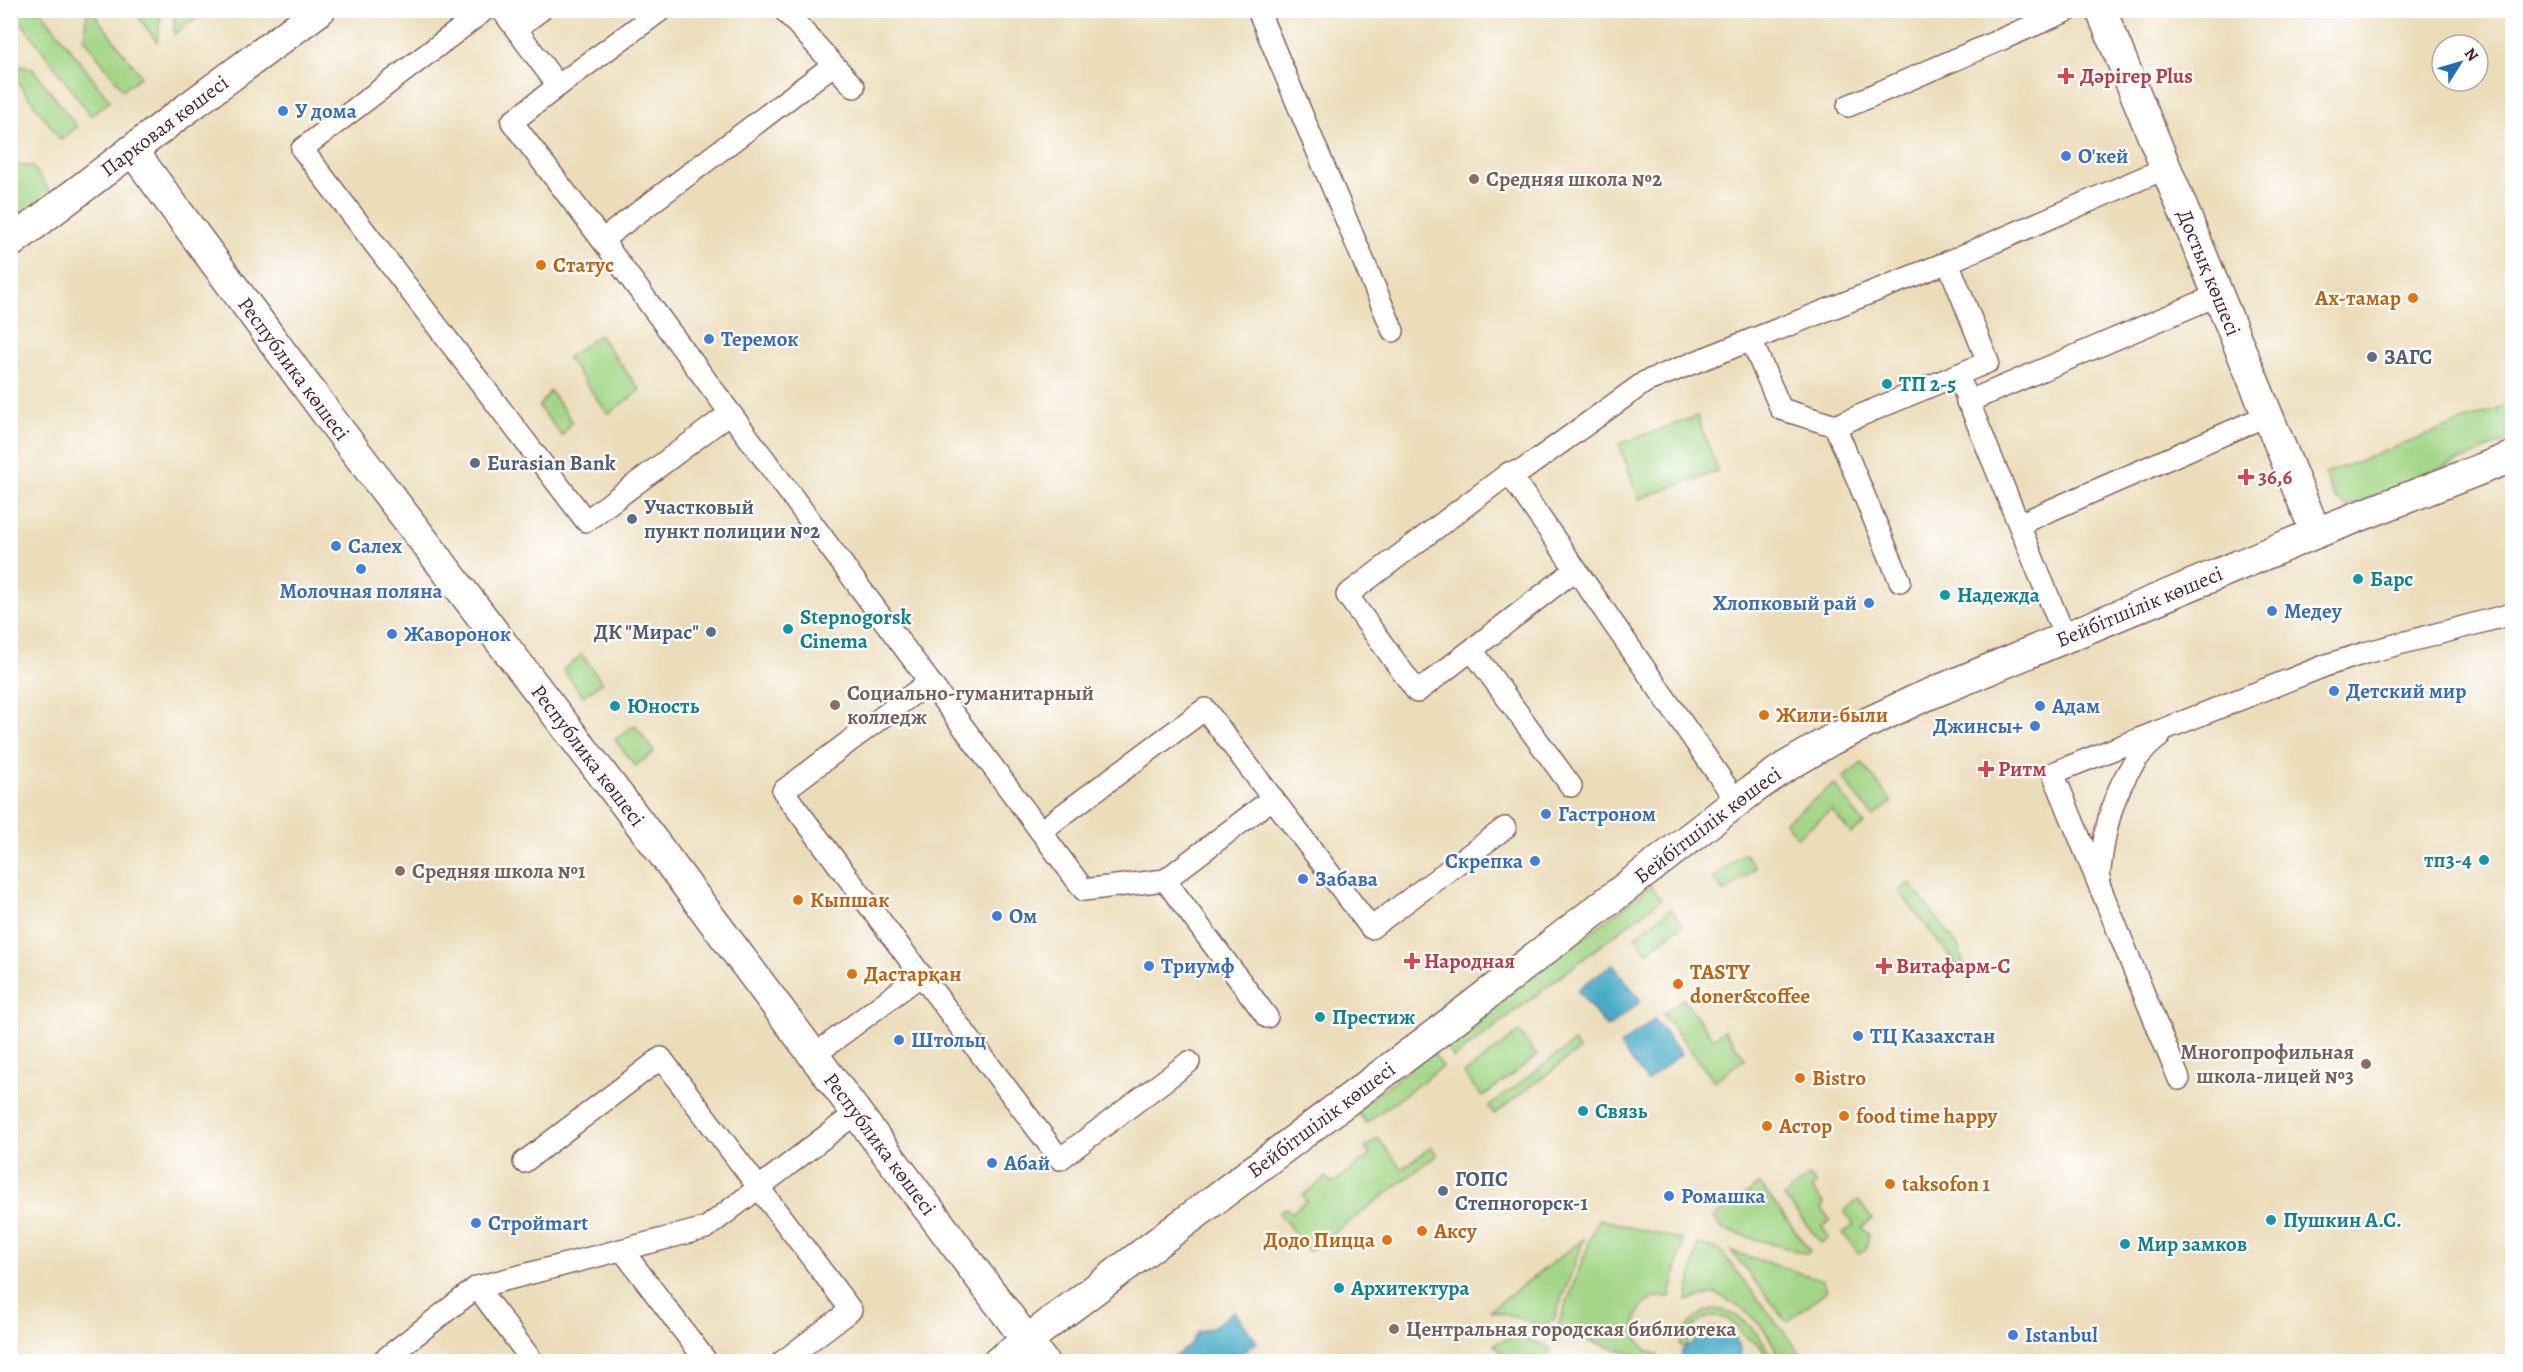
<svg xmlns="http://www.w3.org/2000/svg" width="2523" height="1372" viewBox="0 0 2523 1372" font-family="Alegreya,serif">
  <style>
    .green { fill: #a3d686; stroke: #767a58; stroke-width: 1.5 }
    .water { fill: #47aac7; stroke: #486479; stroke-width: 1.5 }
    .lines { fill: none; stroke-linecap: round; stroke-linejoin: round }
    .street-casing { stroke: #83625d; stroke-width: 24 }
    .secondary-casing { stroke: #83625d; stroke-width: 33 }
    .street { stroke: #fff; stroke-width: 21 }
    .secondary { stroke: #fff; stroke-width: 30 }
    .health-dot { fill: #e0444e; stroke: #fff; stroke-width: 2 }
    .shop-dot { fill: #3f7fe0; stroke: #fff; stroke-width: 2 }
    .education-dot { fill: #8d6e63; stroke: #fff; stroke-width: 2 }
    .food-dot { fill: #e8710a; stroke: #fff; stroke-width: 2 }
    .service-dot { fill: #5c6f8a; stroke: #fff; stroke-width: 2 }
    .culture-dot { fill: #0f9aa8; stroke: #fff; stroke-width: 2 }
    .labels { text-anchor: middle; dominant-baseline: central; stroke-width: 4.5; stroke-linejoin: round; paint-order: stroke }
    .health-label { font-size: 21px; font-weight: bold; fill: #be3a42; stroke: #fff; text-anchor: start }
    .shop-label { font-size: 21px; font-weight: bold; fill: #366cbe; stroke: #fff; text-anchor: start }
    .street-label { font-size: 21px; fill: #4a1f2b; stroke: #fff }
    .education-label { font-size: 21px; font-weight: bold; fill: #785e54; stroke: #fff; text-anchor: start }
    .food-label { font-size: 21px; font-weight: bold; fill: #c56008; stroke: #fff; text-anchor: start }
    .service-label { font-size: 21px; font-weight: bold; fill: #4e5e75; stroke: #fff; text-anchor: start }
    .culture-label { font-size: 21px; font-weight: bold; fill: #0d838f; stroke: #fff; text-anchor: start }
  </style>
  <rect width="100%" height="100%" fill="#fff"/>
  <filter id="ink" filterUnits="userSpaceOnUse"><feTurbulence type="fractalNoise" baseFrequency=".0167" numOctaves="2"/><feDisplacementMap in="SourceGraphic" scale="12" xChannelSelector="R" yChannelSelector="G"/><feConvolveMatrix kernelMatrix="1 2 1 2 8 2 1 2 1" color-interpolation-filters="sRGB"/></filter>
  <filter id="wash" filterUnits="userSpaceOnUse"><feTurbulence type="fractalNoise" baseFrequency=".008" numOctaves="4" result="noise"/><feDisplacementMap in="SourceGraphic" scale="24" xChannelSelector="R" yChannelSelector="G"/><feGaussianBlur stdDeviation="1.35" result="paint"/><feColorMatrix in="noise" values="0 0 0 0 0 0 0 0 0 0 0 0 0 0 0 0 0 1.4 0 .05"/><feComposite in="paint" operator="in"/></filter>
  <g filter="url(#wash)">
    <rect width="100%" height="100%" fill="#ecddba"/>
    <!-- green -->
    <g class="green">
      <polygon points="87,10 92,11 141,76 123,90 84,38"/>
      <polygon points="180,10 207,10 207,11 174,34 174,15"/>
      <polygon points="13,11 41,11 110,101 91,116"/>
      <polygon points="134,11 155,11 161,18 157,42"/>
      <polygon points="11,65 32,68 77,127 61,140 11,73"/>
      <polygon points="13,165 32,166 53,195 11,227 11,167"/>
      <polygon points="599,335 640,390 608,414 567,358"/>
      <polygon points="550,391 572,421 562,436 539,407"/>
      <polygon points="2512,403 2512,439 2347,507 2334,497 2324,474"/>
      <polygon points="1697,416 1718,471 1639,499 1619,444"/>
      <polygon points="582,655 602,682 583,696 563,670"/>
      <polygon points="635,725 654,752 635,766 615,740"/>
      <polygon points="1862,763 1892,802 1873,817 1843,778"/>
      <polygon points="1834,784 1864,824 1851,834 1832,810 1797,837 1785,822"/>
      <polygon points="1744,853 1756,868 1724,893 1713,877"/>
      <polygon points="1910,883 1958,946 1970,983 1899,891"/>
      <polygon points="1651,886 1661,899 1454,1058 1443,1044"/>
      <polygon points="1671,909 1683,924 1647,952 1635,937"/>
      <polygon points="1683,999 1713,1038 1724,1030 1745,1058 1714,1081 1663,1014"/>
      <polygon points="1519,1032 1537,1056 1482,1097 1464,1074"/>
      <polygon points="1574,1042 1579,1050 1494,1114 1488,1107"/>
      <polygon points="1432,1052 1443,1066 1366,1123 1356,1110"/>
      <polygon points="1378,1138 1402,1169 1431,1147 1437,1155 1309,1252 1279,1213 1286,1208 1291,1213 1306,1201 1303,1195 1326,1177 1332,1184 1370,1155 1365,1148"/>
      <polygon points="1809,1176 1816,1184 1811,1188 1824,1204 1821,1208 1830,1220 1822,1227 1829,1237 1821,1243 1784,1196"/>
      <polygon points="1760,1184 1810,1251 1807,1254 1721,1229 1713,1218"/>
      <polygon points="1858,1200 1872,1219 1862,1227 1869,1235 1866,1249 1859,1254 1843,1233 1854,1225 1844,1211"/>
      <path d="M1598,1219L1683,1240L1670,1297C1632,1291 1621,1346 1658,1355L1656,1361L1556,1331Z"/>
      <polygon points="1584,1239 1554,1319 1544,1326 1490,1310"/>
      <path d="M1698,1244L1720,1250L1806,1361H1779C1772,1329 1744,1307 1715,1293L1687,1301Z"/>
      <polygon points="1731,1251 1823,1280 1827,1290 1787,1322"/>
      <path d="M1713,1309C1741,1310 1763,1336 1773,1361H1765C1764,1341 1753,1344 1743,1335C1738,1330 1738,1324 1731,1321C1713,1310 1687,1322 1687,1344L1684,1347L1680,1345C1686,1326 1693,1315 1713,1309Z"/>
      <polygon points="1517,1336 1551,1348 1546,1361 1508,1361 1494,1344"/>
    </g>
    <!-- water -->
    <g class="water">
      <polygon points="1612,964 1641,1001 1607,1028 1577,990"/>
      <polygon points="1654,1019 1681,1054 1647,1081 1620,1046"/>
      <polygon points="1234,1311 1257,1342 1237,1357 1235,1361 1168,1361 1189,1346 1198,1332 1213,1327"/>
      <path d="M1713,1328C1732,1329 1744,1343 1740,1361H1681C1679,1349 1685,1348 1693,1342C1700,1336 1703,1331 1713,1328Z"/>
    </g>
  </g>
  <g filter="url(#ink)">
    <g class="lines">
      <defs>
        <g id="street">
          <polyline points="485,10 302,149 586,521 729,414"/>
          <polyline points="502,10 558,86 512,122 602,240 1084,890 1165,880 1273,798"/>
          <polyline points="784,10 854,87"/>
          <polyline points="1258,10 1393,331"/>
          <polyline points="516,29 541,10"/>
          <polyline points="558,86 661,10"/>
          <polyline points="1848,106 2069,10"/>
          <polyline points="602,240 833,65"/>
          <polyline points="1751,340 1781,409 1835,426 1988,362 1948,262"/>
          <polyline points="1958,376 2065,637"/>
          <polyline points="1967,402 2218,295"/>
          <polyline points="1835,426 1900,581"/>
          <polyline points="1509,473 1523,470 1645,382 1948,262 2166,168"/>
          <polyline points="2019,524 2268,415"/>
          <polyline points="1575,570 1417,692 1347,595 1509,473 1737,802"/>
          <polyline points="1472,650 1571,786"/>
          <polyline points="1041,831 1205,709 1371,928 1505,828"/>
          <path d="M2099,879C2104,827 2115,770 2160,736"/>
          <polyline points="1165,880 1267,1017"/>
          <polyline points="921,975 1060,1159 1189,1062"/>
          <polyline points="813,1056 921,975 783,791 929,682"/>
          <polyline points="2179,1079 2053,773 2327,665 2365,653 2512,614"/>
          <polyline points="524,1162 661,1058 851,1310 782,1362"/>
          <polyline points="623,1251 707,1362"/>
          <polyline points="477,1287 533,1362"/>
          <polyline points="381,1362 477,1287 706,1228 856,1113"/>
        </g>
        <g id="secondary">
          <path id="s1" d="M2101,10L2316,533"/>
          <path id="s2" d="M132,150L333,422L654,842L1043,1362"/>
          <path id="s3" d="M10,243L177,116L320,10"/>
          <path id="s4" d="M998,1362L1437,1033L1752,790L1782,769L1831,740L1918,699L2316,533L2512,457"/>
        </g>
      </defs>
      <!-- street casing -->
      <use href="#street" class="street-casing"/>
      <!-- secondary casing -->
      <use href="#secondary" class="secondary-casing"/>
      <!-- street -->
      <use href="#street" class="street"/>
      <!-- secondary -->
      <use href="#secondary" class="secondary"/>
    </g>
  </g>
  <!-- markers -->
  <g class="health-dot">
    <path d="M2063 67h6v6h6v6h-6v6h-6v-6h-6v-6h6z"/>
    <path d="M2243 468h6v6h6v6h-6v6h-6v-6h-6v-6h6z"/>
    <path d="M1983 760h6v6h6v6h-6v6h-6v-6h-6v-6h6z"/>
    <path d="M1409 952h6v6h6v6h-6v6h-6v-6h-6v-6h6z"/>
    <path d="M1881 957h6v6h6v6h-6v6h-6v-6h-6v-6h6z"/>
  </g>
  <g class="shop-dot">
    <circle cx="283" cy="111" r="6"/>
    <circle cx="2066" cy="156" r="6"/>
    <circle cx="709" cy="339" r="6"/>
    <circle cx="336" cy="546" r="6"/>
    <circle cx="361" cy="569" r="6"/>
    <circle cx="1869" cy="603" r="6"/>
    <circle cx="2272" cy="611" r="6"/>
    <circle cx="392" cy="634" r="6"/>
    <circle cx="2334" cy="691" r="6"/>
    <circle cx="2040" cy="706" r="6"/>
    <circle cx="2035" cy="726" r="6"/>
    <circle cx="1546" cy="814" r="6"/>
    <circle cx="1535" cy="861" r="6"/>
    <circle cx="1303" cy="879" r="6"/>
    <circle cx="997" cy="916" r="6"/>
    <circle cx="1149" cy="966" r="6"/>
    <circle cx="1858" cy="1036" r="6"/>
    <circle cx="899" cy="1040" r="6"/>
    <circle cx="992" cy="1163" r="6"/>
    <circle cx="1669" cy="1196" r="6"/>
    <circle cx="476" cy="1223" r="6"/>
    <circle cx="2013" cy="1335" r="6"/>
  </g>
  <g class="education-dot">
    <circle cx="1474" cy="179" r="6"/>
    <circle cx="835" cy="705" r="6"/>
    <circle cx="400" cy="871" r="6"/>
    <circle cx="2366" cy="1064" r="6"/>
    <circle cx="1394" cy="1329" r="6"/>
  </g>
  <g class="food-dot">
    <circle cx="541" cy="265" r="6"/>
    <circle cx="2413" cy="298" r="6"/>
    <circle cx="1764" cy="715" r="6"/>
    <circle cx="798" cy="900" r="6"/>
    <circle cx="852" cy="974" r="6"/>
    <circle cx="1678" cy="984" r="6"/>
    <circle cx="1800" cy="1078" r="6"/>
    <circle cx="1844" cy="1116" r="6"/>
    <circle cx="1767" cy="1126" r="6"/>
    <circle cx="1890" cy="1184" r="6"/>
    <circle cx="1422" cy="1231" r="6"/>
    <circle cx="1387" cy="1240" r="6"/>
  </g>
  <g class="service-dot">
    <circle cx="2372" cy="357" r="6"/>
    <circle cx="475" cy="463" r="6"/>
    <circle cx="632" cy="519" r="6"/>
    <circle cx="711" cy="632" r="6"/>
    <circle cx="1443" cy="1191" r="6"/>
  </g>
  <g class="culture-dot">
    <circle cx="1887" cy="384" r="6"/>
    <circle cx="2358" cy="579" r="6"/>
    <circle cx="1945" cy="595" r="6"/>
    <circle cx="788" cy="629" r="6"/>
    <circle cx="615" cy="706" r="6"/>
    <circle cx="2484" cy="860" r="6"/>
    <circle cx="1320" cy="1017" r="6"/>
    <circle cx="1583" cy="1111" r="6"/>
    <circle cx="2271" cy="1220" r="6"/>
    <circle cx="2125" cy="1244" r="6"/>
    <circle cx="1339" cy="1288" r="6"/>
  </g>
  <g class="labels">
    <!-- health labels -->
    <g class="health-label">
      <text x="2080" y="76">Дәрігер Plus</text>
      <text x="2258" y="477">36,6</text>
      <text x="1998" y="769">Ритм</text>
      <text x="1424" y="961">Народная</text>
      <text x="1896" y="966">Витафарм-С</text>
    </g>
    <!-- shop labels -->
    <g class="shop-label">
      <text x="295" y="111">У дома</text>
      <text x="2078" y="156">О'кей</text>
      <text x="721" y="339">Теремок</text>
      <text x="348" y="546">Салех</text>
      <text x="361" y="591" text-anchor="middle">Молочная поляна</text>
      <text x="1857" y="603" text-anchor="end">Хлопковый рай</text>
      <text x="2284" y="611">Медеу</text>
      <text x="404" y="634">Жаворонок</text>
      <text x="2346" y="691">Детский мир</text>
      <text x="2052" y="706">Адам</text>
      <text x="2023" y="726" text-anchor="end">Джинсы+</text>
      <text x="1558" y="814">Гастроном</text>
      <text x="1523" y="861" text-anchor="end">Скрепка</text>
      <text x="1315" y="879">Забава</text>
      <text x="1009" y="916">Ом</text>
      <text x="1161" y="966">Триумф</text>
      <text x="1870" y="1036">ТЦ Казахстан</text>
      <text x="911" y="1040">Штольц</text>
      <text x="1004" y="1163">Абай</text>
      <text x="1681" y="1196">Ромашка</text>
      <text x="488" y="1223">Стройmart</text>
      <text x="2025" y="1335">Istanbul</text>
    </g>
    <!-- street labels -->
    <g class="street-label">
      <text stroke="none"><textPath href="#s3" startOffset="194">Парковая көшесі</textPath></text>
      <text stroke="none"><textPath href="#s1" startOffset="284">Достық көшесі</textPath></text>
      <text stroke="none"><textPath href="#s2" startOffset="272">Республика көшесі</textPath></text>
      <text stroke="none"><textPath href="#s4" startOffset="1376">Бейбітшілік көшесі</textPath></text>
      <text stroke="none"><textPath href="#s2" startOffset="758">Республика көшесі</textPath></text>
      <text stroke="none"><textPath href="#s4" startOffset="890">Бейбітшілік көшесі</textPath></text>
      <text stroke="none"><textPath href="#s4" startOffset="404">Бейбітшілік көшесі</textPath></text>
      <text stroke="none"><textPath href="#s2" startOffset="1244">Республика көшесі</textPath></text>
    </g>
    <!-- education labels -->
    <g class="education-label">
      <text x="1486" y="179">Средняя школа №2</text>
      <text x="847" y="693">Социально-гуманитарный<tspan x="847" dy="24">колледж</tspan></text>
      <text x="412" y="871">Средняя школа №1</text>
      <text x="2354" y="1052" text-anchor="end">Многопрофильная<tspan x="2354" dy="24">школа-лицей №3</tspan></text>
      <text x="1406" y="1329">Центральная городская библиотека</text>
    </g>
    <!-- food labels -->
    <g class="food-label">
      <text x="553" y="265">Статус</text>
      <text x="2401" y="298" text-anchor="end">Ах-тамар</text>
      <text x="1776" y="715">Жили-были</text>
      <text x="810" y="900">Кыпшак</text>
      <text x="1690" y="972">TASTY<tspan x="1690" dy="24">doner&amp;coffee</tspan></text>
      <text x="864" y="974">Дастарқан</text>
      <text x="1812" y="1078">Bistro</text>
      <text x="1856" y="1116">food time happy</text>
      <text x="1779" y="1126">Астор</text>
      <text x="1902" y="1184">taksofon 1</text>
      <text x="1434" y="1231">Аксу</text>
      <text x="1375" y="1240" text-anchor="end">Додо Пицца</text>
    </g>
    <!-- service labels -->
    <g class="service-label">
      <text x="2384" y="357">ЗАГС</text>
      <text x="487" y="463">Eurasian Bank</text>
      <text x="644" y="507">Участковый<tspan x="644" dy="24">пункт полиции №2</tspan></text>
      <text x="699" y="632" text-anchor="end">ДК "Мирас"</text>
      <text x="1455" y="1179">ГОПС<tspan x="1455" dy="24">Степногорск-1</tspan></text>
    </g>
    <!-- culture labels -->
    <g class="culture-label">
      <text x="1899" y="384">ТП 2-5</text>
      <text x="2370" y="579">Барс</text>
      <text x="1957" y="595">Надежда</text>
      <text x="800" y="617">Stepnogorsk<tspan x="800" dy="24">Cinema</tspan></text>
      <text x="627" y="706">Юность</text>
      <text x="2472" y="860" text-anchor="end">тп3-4</text>
      <text x="1332" y="1017">Престиж</text>
      <text x="1595" y="1111">Связь</text>
      <text x="2283" y="1220">Пушкин А.С.</text>
      <text x="2137" y="1244">Мир замков</text>
      <text x="1351" y="1288">Архитектура</text>
    </g>
  </g>
  <!-- margin -->
  <rect width="2523" height="1372" fill="none" stroke="#fff" stroke-width="36"/>
  <!-- north arrow -->
  <g transform="translate(2460 63) rotate(53)"><circle r="28" fill="#ffffff" stroke="#b7a5aa" stroke-width="1.5"/>
  <path d="M0-4.5L10 22L0 15L-10 22Z" fill="#1f6fb2"/>
  <text y="-9" font-size="16" font-weight="bold" text-anchor="middle" fill="#4a1f2b">N</text>
  </g>
</svg>
